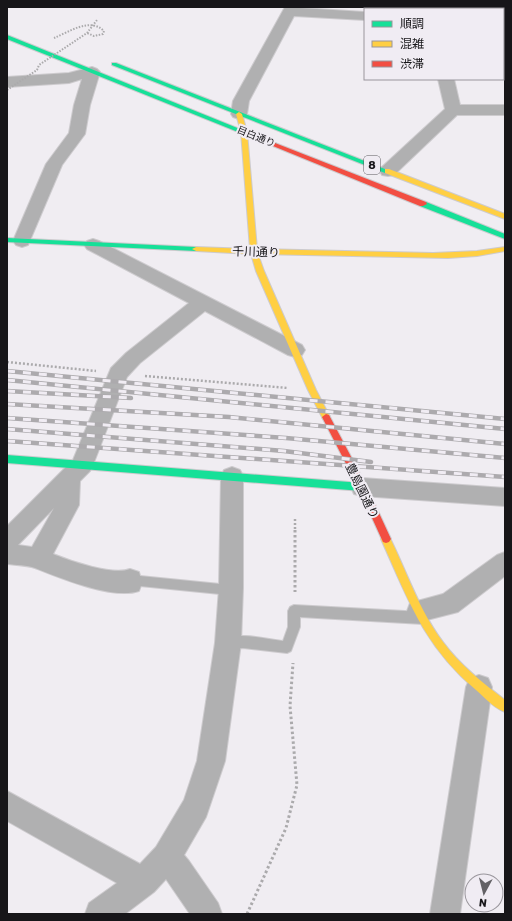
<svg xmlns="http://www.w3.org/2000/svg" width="512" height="921" viewBox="0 0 512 921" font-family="Rubik,'Noto Sans JP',sans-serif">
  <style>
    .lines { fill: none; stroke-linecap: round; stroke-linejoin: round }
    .lane-casing { stroke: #cdcbce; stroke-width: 2 }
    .street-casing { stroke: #cdcbce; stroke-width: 2 }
    .fast-casing { stroke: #cdcbce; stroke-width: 2 }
    .slow-casing { stroke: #cdcbce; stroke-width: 2 }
    .jam-casing { stroke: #cdcbce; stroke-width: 2 }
    .path-far2 { stroke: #abaaac; stroke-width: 2; stroke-dasharray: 1.5 1.5; stroke-linecap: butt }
    .path-far1 { stroke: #abaaac; stroke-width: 2.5; stroke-dasharray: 2 2; stroke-linecap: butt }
    .path { stroke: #abaaac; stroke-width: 3; stroke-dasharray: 2.5 2.5; stroke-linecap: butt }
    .lane { fill: #b0b0b1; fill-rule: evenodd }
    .street { fill: #b0b0b1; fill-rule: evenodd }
    .fast { fill: #16e098; fill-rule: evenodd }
    .slow { fill: #ffcf43; fill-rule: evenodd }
    .jam { fill: #f24e42; fill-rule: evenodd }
    .rail-casing { stroke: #acaaad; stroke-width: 4.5 }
    .rail { stroke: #f0ecf3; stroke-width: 3; stroke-dasharray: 8; stroke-linecap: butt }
    .path-bridge { stroke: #abaaac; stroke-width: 2; stroke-dasharray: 1.5 1.5; stroke-linecap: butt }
    .labels { text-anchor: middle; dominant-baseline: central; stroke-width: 4; stroke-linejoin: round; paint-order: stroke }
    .far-street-label { font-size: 10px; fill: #171619; stroke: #f0ecf3 }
    .shield { fill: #f0ecf3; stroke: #58565a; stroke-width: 1 }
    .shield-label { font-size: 11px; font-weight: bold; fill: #171619 }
    .street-label { font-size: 12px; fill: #171619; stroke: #f0ecf3 }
  </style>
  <rect width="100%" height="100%" fill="#f0edf2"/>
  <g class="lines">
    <defs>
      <g id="lane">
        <polygon points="130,575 230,585 234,586 236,590 234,594 230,595 130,585 126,584 124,580 126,576"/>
        <path d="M294,605L423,612L427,614L429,618L427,622L423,624L300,617V627L291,651L287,653L243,648L228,649L224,647L222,643L224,639C241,632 265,639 283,641L288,627V611L290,607Z"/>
      </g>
      <g id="street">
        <polygon points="285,7 365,12 365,20 294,16 249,101 247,114 245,117 239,119 233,117 231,114 233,101"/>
        <rect x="503" y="15" width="2" height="8"/>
        <polygon points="92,67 97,69 100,72 90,105 85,134 62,165 28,245 22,247 16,245 13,241 46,164 69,133 74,105 82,79 69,83 7,87 7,77 69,73"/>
        <polygon points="438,79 454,79 460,105 505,105 505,115 457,115 394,175 388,176 382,175 380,171 382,167 445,109"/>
        <path d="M93,239L99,241L302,345L305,350L302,355L295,357L288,355L205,311L140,363L127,377L93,465L90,471L80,481L79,505L53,554C70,561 113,576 130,569L139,572L142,583L139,591C113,600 60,578 35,568C27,565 16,565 7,564V526L73,460L111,368L126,353L189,303L87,249L84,245L87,241ZM54,508L32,547L18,545Z"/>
        <polygon points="232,467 240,470 243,476 243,588 241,643 225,761 206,817 184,855 189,861 218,903 222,914 190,914 166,879 154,892 125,914 85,914 89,903 117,883 7,821 7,791 140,864 156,847 184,800 197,761 215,643 219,588 221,476 224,470"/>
        <polygon points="362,478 505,488 505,506 362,496 354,494 351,487 354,480"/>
        <polygon points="505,552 505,576 458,612 419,622 410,619 407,611 410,603 443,594 497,555"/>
        <polygon points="479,675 488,678 492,687 460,914 430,914 466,687 470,678"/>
      </g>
      <g id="fast">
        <polygon points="7,35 277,144 278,145 277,146 273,146 7,39"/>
        <polygon points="112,63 116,63 390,171 389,173 385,173 112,65"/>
        <polygon points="420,202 426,202 505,234 505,239 420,206"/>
        <polygon points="7,238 196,247 200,249 196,251 7,242"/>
        <polygon points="7,455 362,483 365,484 367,487 365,490 362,491 7,463"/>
      </g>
      <g id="slow">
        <polygon points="239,112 242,114 247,132 257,249 433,253 477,251 505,247 505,251 477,256 448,258 258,254 264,271 316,390 330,417 326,420 323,419 308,390 256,271 251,254 196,251 192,249 196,247 250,249 241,132 236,114"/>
        <polygon points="385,169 389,169 505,214 505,219 385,173"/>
        <path d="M386,535L389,536C407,572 419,610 443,642C460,665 483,683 505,700V712C494,708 485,698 476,690C423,645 408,599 381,539L383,536Z"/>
      </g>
      <g id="jam">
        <polygon points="275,143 426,202 427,204 423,206 420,206 273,146 272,145"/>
        <polygon points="326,414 329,415 367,487 391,539 389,542 386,543 383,542 358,487 322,417"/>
      </g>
    </defs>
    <!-- lane casing -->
    <use href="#lane" class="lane-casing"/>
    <!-- street casing -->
    <use href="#street" class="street-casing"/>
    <!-- fast casing -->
    <use href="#fast" class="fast-casing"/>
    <!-- slow casing -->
    <use href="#slow" class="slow-casing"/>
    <!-- jam casing -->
    <use href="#jam" class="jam-casing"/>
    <!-- path-far2 -->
    <path class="path-far2" d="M54,38C69,32 90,17 104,31L103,34L94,36L87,33"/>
    <!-- path-far1 -->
    <g class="path-far1">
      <polyline points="7,362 96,371"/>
      <polyline points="145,376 288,388"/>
      <polyline points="295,519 295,531"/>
    </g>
    <!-- path -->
    <g class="path">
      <polyline points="295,530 295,592"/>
      <polyline points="247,914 286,828 297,785 290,706 293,663"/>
    </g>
    <!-- lane -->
    <use href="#lane" class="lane"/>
    <!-- street -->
    <use href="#street" class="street"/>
    <!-- fast -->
    <use href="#fast" class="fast"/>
    <!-- slow -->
    <use href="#slow" class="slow"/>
    <!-- jam -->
    <use href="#jam" class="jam"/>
    <defs>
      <g id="rail">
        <polyline points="7,371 505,419"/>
        <polyline points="7,380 505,429"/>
        <polyline points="7,391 131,398"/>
        <polyline points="7,404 229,417 505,444"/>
        <polyline points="7,418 286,438 505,458"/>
        <polyline points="7,429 284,451 371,462"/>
        <polyline points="7,441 505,477"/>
      </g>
    </defs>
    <!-- rail casing -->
    <use href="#rail" class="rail-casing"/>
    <!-- rail -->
    <use href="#rail" class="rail"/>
    <!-- path-bridge -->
    <polyline class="path-bridge" points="7,90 37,70 39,65 87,33 97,20"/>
  </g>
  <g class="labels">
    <!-- far-street labels -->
    <g class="far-street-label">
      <text transform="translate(256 137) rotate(22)">目白通り</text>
    </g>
    <!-- shield labels -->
    <rect class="shield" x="364" y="156" width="16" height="18" rx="3"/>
    <g class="shield-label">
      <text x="372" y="165">8</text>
    </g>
    <!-- street labels -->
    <g class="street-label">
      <text transform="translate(256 252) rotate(2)">千川通り</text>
      <text transform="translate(362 491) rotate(64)">豊島園通り</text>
    </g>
  </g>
  <!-- border -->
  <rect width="512" height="921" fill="none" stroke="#171619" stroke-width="16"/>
  <!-- legend -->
  <rect x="364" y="8" width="140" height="72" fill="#f0ecf3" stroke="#99969c"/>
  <rect x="372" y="21" width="20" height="6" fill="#16e098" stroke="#99969c"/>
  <text x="400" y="28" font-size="12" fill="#171619">順調</text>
  <rect x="372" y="41" width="20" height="6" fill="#ffcf43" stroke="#99969c"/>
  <text x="400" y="48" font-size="12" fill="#171619">混雑</text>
  <rect x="372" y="61" width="20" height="6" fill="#f24e42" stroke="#99969c"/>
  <text x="400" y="68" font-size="12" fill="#171619">渋滞</text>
  <!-- north arrow -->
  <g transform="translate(484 893) rotate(187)"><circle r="19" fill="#f0ecf3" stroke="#99969c"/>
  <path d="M0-3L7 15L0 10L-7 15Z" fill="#636165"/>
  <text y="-6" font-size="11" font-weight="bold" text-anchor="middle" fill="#171619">N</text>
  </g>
</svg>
